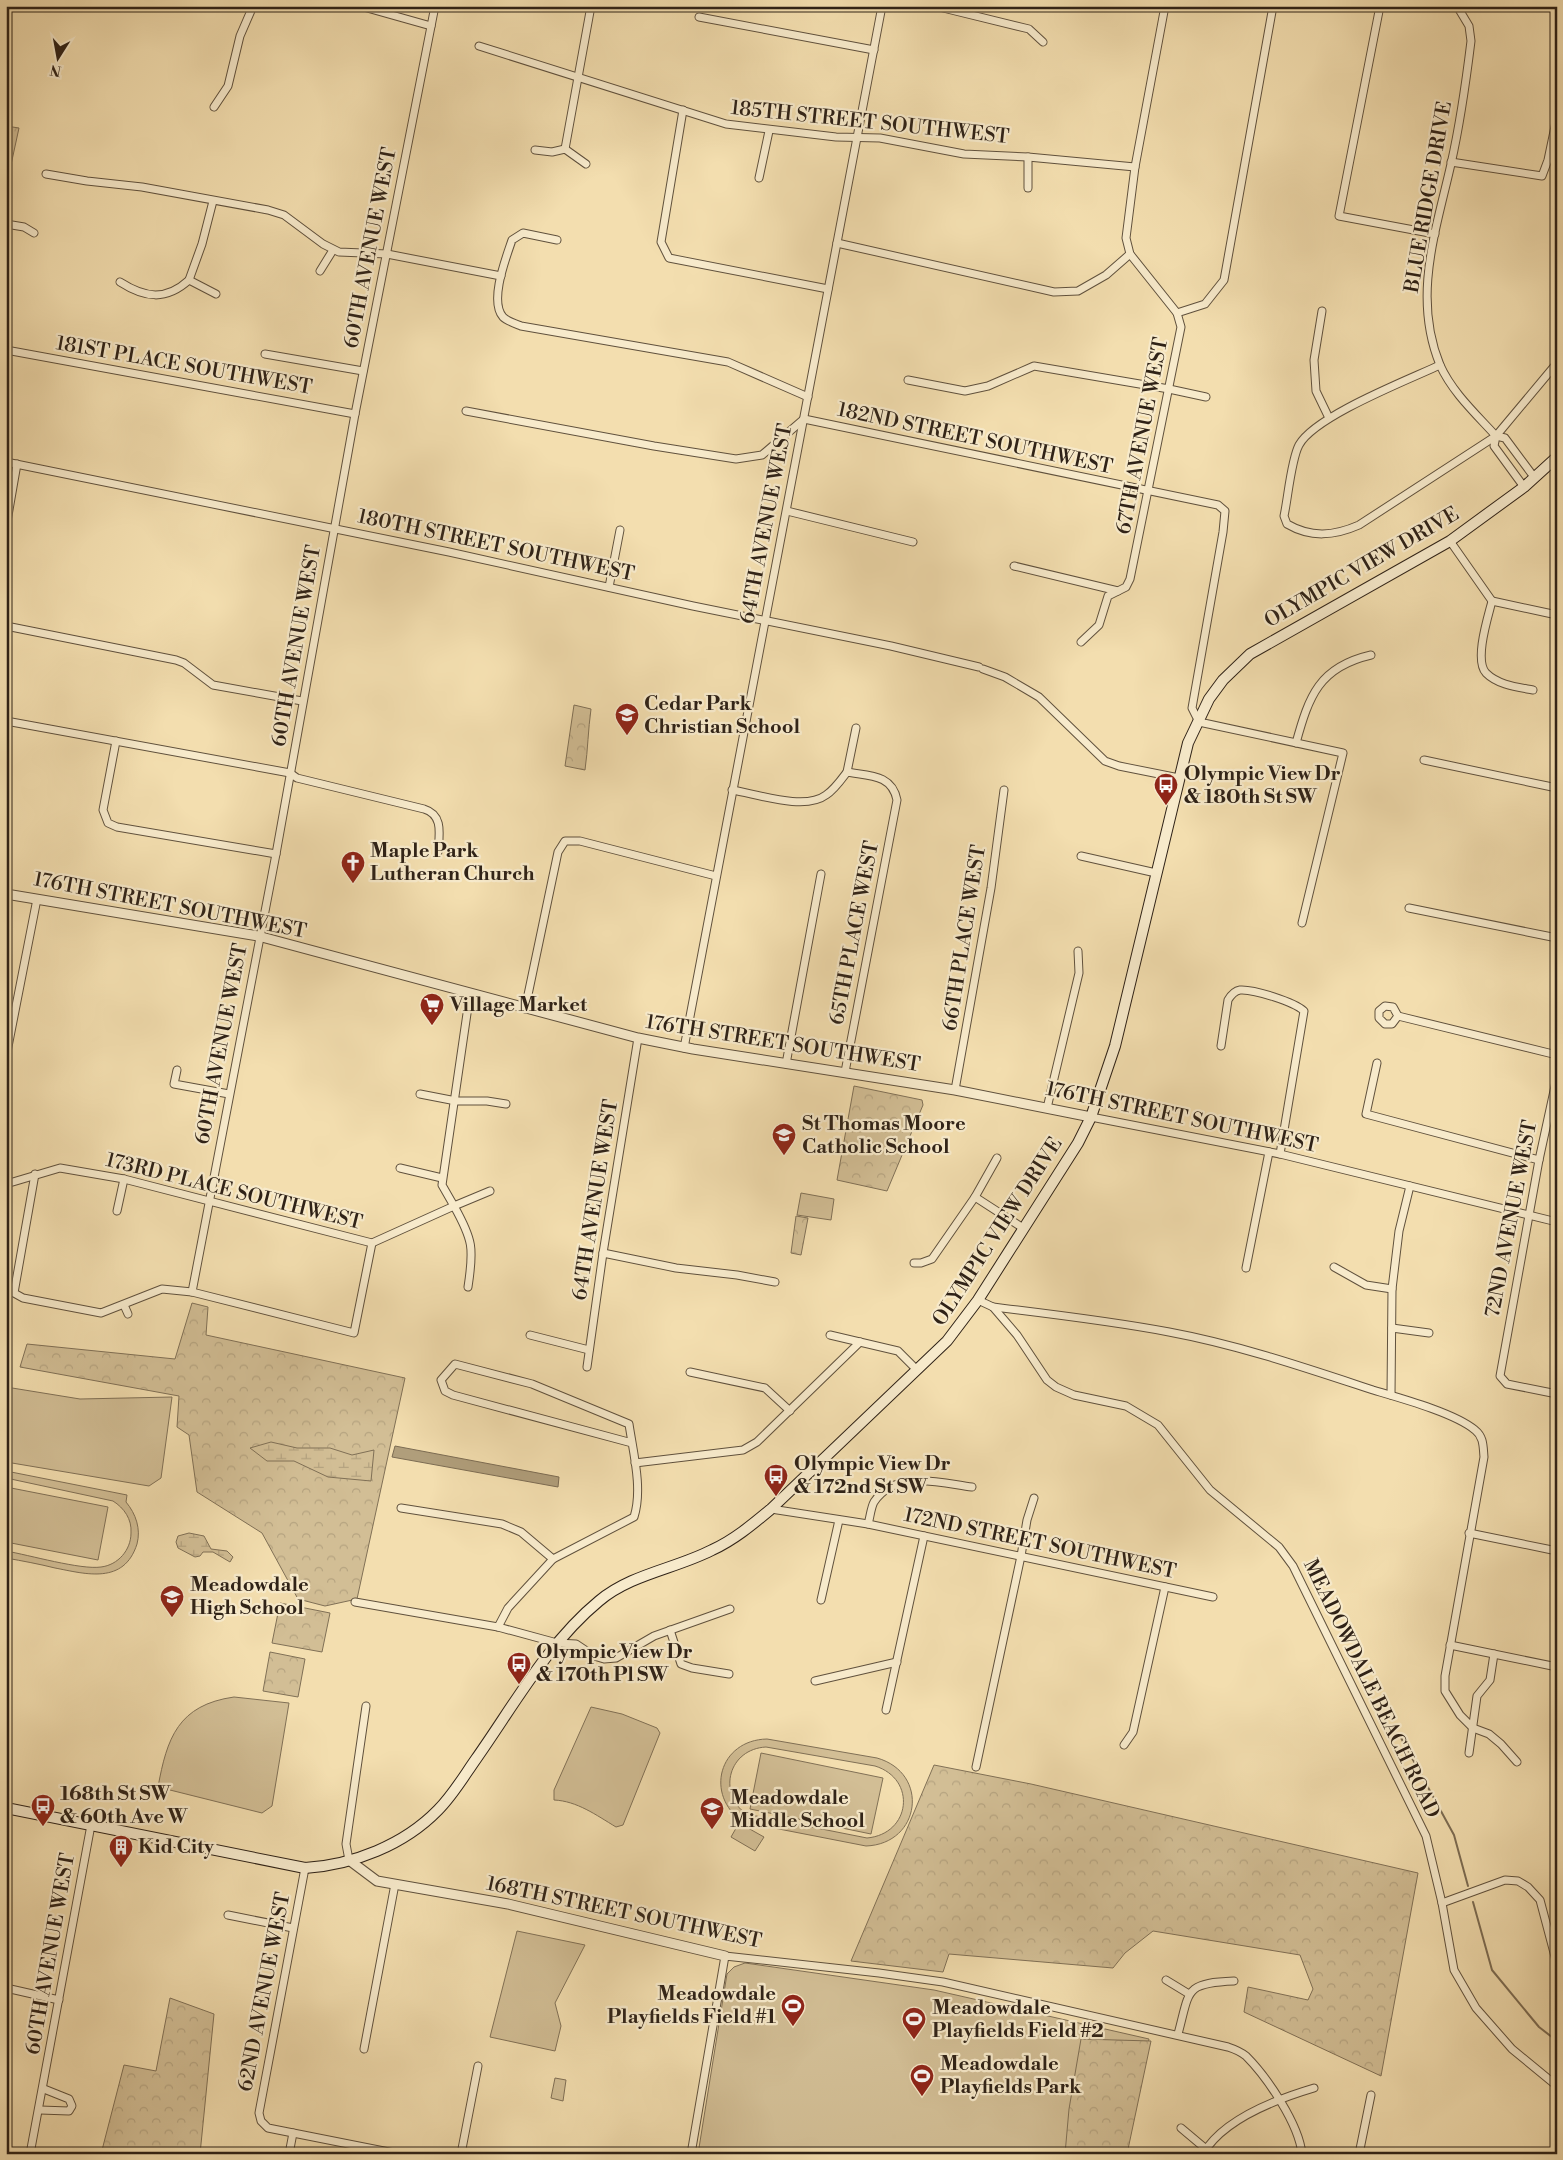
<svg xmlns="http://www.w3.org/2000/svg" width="1563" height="2160" viewBox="0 0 1563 2160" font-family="'Libre Bodoni',serif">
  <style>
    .grass { fill: #d2be95; stroke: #807056; fill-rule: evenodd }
    .forest { fill: url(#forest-crowns); stroke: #807056 }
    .wetland { fill: url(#wetland-marsh); stroke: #807056 }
    .water { fill: #b09e7b; stroke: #7c6c53 }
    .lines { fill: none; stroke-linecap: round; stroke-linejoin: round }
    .stream { stroke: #7c6c53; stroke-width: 2 }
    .minor-casing { stroke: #60513d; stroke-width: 9 }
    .tertiary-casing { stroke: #60513d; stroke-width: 11 }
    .secondary-casing { stroke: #2f2217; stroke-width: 12 }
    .minor { stroke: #f7eacb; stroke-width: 7 }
    .tertiary { stroke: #f7eacb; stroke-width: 9 }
    .secondary { stroke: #f7eacb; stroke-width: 10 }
    .labels { text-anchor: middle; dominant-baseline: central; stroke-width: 4.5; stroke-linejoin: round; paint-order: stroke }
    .street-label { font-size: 20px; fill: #2f2217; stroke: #f7eacb }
    .poi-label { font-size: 20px; font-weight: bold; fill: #2f2217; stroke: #f7eacb; text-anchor: start }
  </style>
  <defs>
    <pattern id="forest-crowns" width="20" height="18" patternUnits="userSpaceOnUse" patternTransform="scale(1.25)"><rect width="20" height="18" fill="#d2be95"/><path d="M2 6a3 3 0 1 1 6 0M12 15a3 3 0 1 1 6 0" fill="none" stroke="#b5a380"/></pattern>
    <pattern id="wetland-marsh" width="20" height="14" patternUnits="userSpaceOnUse" patternTransform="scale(1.25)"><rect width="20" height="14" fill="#d2be95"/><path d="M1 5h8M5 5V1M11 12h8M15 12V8" fill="none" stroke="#b5a380"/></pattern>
  </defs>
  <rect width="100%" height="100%" fill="#f3deaf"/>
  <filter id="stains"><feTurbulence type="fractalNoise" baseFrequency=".004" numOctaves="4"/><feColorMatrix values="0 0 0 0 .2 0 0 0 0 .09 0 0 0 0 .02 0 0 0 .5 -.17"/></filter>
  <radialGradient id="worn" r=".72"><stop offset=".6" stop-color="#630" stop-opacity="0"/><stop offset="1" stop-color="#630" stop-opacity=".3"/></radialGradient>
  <!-- grass -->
  <g class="grass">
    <polygon points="801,1193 834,1199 831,1220 797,1215"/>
    <polygon points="6,1387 80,1399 172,1397 161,1478 149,1486 6,1462"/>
    <path d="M6,1471L127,1495L126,1502C136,1514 141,1529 137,1544C124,1585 86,1574 55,1568C39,1564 23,1561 6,1558V1551C29,1555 81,1570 101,1567C118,1565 131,1550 131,1533C132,1519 124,1508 113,1501L6,1478Z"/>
    <polygon points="6,1487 108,1507 98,1560 6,1542"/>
    <path d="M234,1697L289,1703L272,1806L262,1813L158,1787C167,1738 178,1705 234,1697Z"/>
    <path d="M591,1707L622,1714L657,1728L660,1733L623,1825L616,1827C596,1815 577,1801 554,1800V1790Z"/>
    <path d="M767,1739L877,1758C930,1773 921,1844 866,1846L743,1822C704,1795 719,1740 767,1739ZM766,1747L875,1766C917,1779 911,1834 867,1838L746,1814C717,1792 729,1749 766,1747Z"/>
    <polygon points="761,1753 883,1778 871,1834 750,1809"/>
    <polygon points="739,1823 764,1837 755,1851 731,1837"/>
    <polygon points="517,1931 585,1945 555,2003 561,2026 555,2051 490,2037"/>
    <polygon points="745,1963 934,1990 1149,2039 1124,2154 698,2154 727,1974 734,1967"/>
    <polygon points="555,2078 566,2080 563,2101 551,2098"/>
  </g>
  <!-- forest -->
  <g class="forest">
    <polygon points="6,126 19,128 9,174 6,174"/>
    <path d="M574,705L591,709C588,730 588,749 585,770L565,766Z"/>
    <polygon points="854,1086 922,1100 923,1105 887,1191 837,1180"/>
    <polygon points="796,1216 808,1218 801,1255 791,1253"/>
    <polygon points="192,1303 208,1307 206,1335 405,1378 357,1599 325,1606 298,1599 262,1533 197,1492 189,1435 177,1427 179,1396 20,1367 27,1344 175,1359"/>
    <polygon points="280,1603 330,1613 322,1652 272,1643"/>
    <polygon points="270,1652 305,1659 298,1697 263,1691"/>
    <polygon points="934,1765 1031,1784 1418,1873 1381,2076 1244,2012 1248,1987 1308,2000 1313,1989 1300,1955 1153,1931 1125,1953 1113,1968 949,1954 943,1972 851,1961"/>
    <polygon points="170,1998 214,2014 200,2154 101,2154 124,2065 156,2071"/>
    <polygon points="1081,2039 1151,2041 1127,2154 1065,2154 1069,2109"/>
  </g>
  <!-- wetland -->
  <g class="wetland">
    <polygon points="271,1442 297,1448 330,1448 352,1455 374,1450 371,1481 328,1477 294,1461 267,1461 250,1448"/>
    <polygon points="189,1533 204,1536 211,1549 227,1551 233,1557 230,1562 213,1552 203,1552 200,1556 195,1557 178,1548 176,1542 178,1536"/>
  </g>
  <!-- water -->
  <polygon class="water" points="395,1446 559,1477 558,1487 392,1457"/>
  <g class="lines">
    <!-- stream -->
    <g class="stream">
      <polyline points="1400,1736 1454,1835 1468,1886"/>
      <polyline points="1473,1902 1492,1970 1539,2027 1557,2041"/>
    </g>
    <defs>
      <g id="minor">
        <polyline points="360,6 431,26"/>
        <polyline points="935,6 1029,29 1043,42"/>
        <polyline points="1165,6 1135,167 1126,238 1130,254 1177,313"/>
        <polyline points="1380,6 1339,216 1435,234"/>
        <path d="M1457,6L1469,26L1471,41C1466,82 1460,124 1451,164C1436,231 1412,297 1440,365C1452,392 1476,414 1496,436L1505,438L1534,477"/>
        <polyline points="699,17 874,50"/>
        <polyline points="479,46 726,124 836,137 880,138 964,154 1028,157 1135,167"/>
        <polyline points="214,107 228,86 240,36 253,6"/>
        <polyline points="683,110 661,242 669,258 828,289"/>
        <polyline points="565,149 591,6"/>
        <polyline points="535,150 552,152 565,149 586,164"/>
        <polyline points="1028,157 1028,188"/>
        <polyline points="1451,162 1542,176 1548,160 1557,117"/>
        <polyline points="46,174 87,181 142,187 268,210 284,215 323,244 339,252 387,254 501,276"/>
        <polyline points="759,178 769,131"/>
        <polyline points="6,224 24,227 34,233"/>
        <path d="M557,240L523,233L512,240C506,258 489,301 503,317C507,321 516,324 521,326L728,362L808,397"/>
        <polyline points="837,243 1054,292 1078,291 1106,275 1130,254"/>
        <polyline points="320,271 333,250"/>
        <polyline points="189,280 202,244 213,201"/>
        <path d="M120,282C145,298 166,301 189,280L216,294"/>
        <polyline points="1322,311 1314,360 1316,391 1329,418"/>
        <polyline points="6,350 355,414"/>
        <polyline points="265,354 363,371"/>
        <path d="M1440,365C1408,380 1315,416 1299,445C1291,460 1288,498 1284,516L1287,524C1311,538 1334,536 1359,525L1496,436L1557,363"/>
        <polyline points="908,380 965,391 988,386 1034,366 1169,389 1206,397"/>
        <polyline points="466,411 654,446 736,459 762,455 804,419 1218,505 1225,511 1223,532 1192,708 1199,722 1343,753 1302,923"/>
        <polyline points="1496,436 1494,446 1524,487"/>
        <polyline points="6,462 449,552 693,606 891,646 979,667"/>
        <polyline points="787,511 913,542"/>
        <polyline points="6,527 17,464"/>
        <path d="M1450,541L1492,601C1488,617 1474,660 1486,673C1498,685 1517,687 1533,690"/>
        <polyline points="1014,566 1118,591"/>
        <polyline points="609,587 620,530"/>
        <polyline points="1492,601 1557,615"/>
        <polyline points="6,626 176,660 184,663 213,685 302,701"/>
        <polyline points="1081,642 1099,625 1108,596 1126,587 1130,579 1181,327 1177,313 1205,304 1224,280 1273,6"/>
        <polyline points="983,669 1005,677 1039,697 1105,761 1119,766 1179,778"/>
        <path d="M6,721L290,773L297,778L424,809C444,815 439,835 438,852"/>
        <polyline points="116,741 103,810 108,823 117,827 276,854"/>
        <path d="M1296,743C1309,696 1319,667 1371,655"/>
        <polyline points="1424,760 1557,788"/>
        <polyline points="847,772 856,728"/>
        <path d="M732,790C757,794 805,811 826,795C834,790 841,780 847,772C869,776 892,774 897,800L845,1072"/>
        <polyline points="1081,856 1156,873"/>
        <polyline points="1409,908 1557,938"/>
        <polyline points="470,993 442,1185 454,1206 490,1191"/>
        <polygon points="1385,1006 1393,1007 1398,1016 1392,1024 1385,1024 1379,1018 1379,1011"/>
        <polyline points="525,1009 558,852 565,841 580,841 716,876"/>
        <polyline points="1398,1016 1557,1055"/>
        <path d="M1221,1046L1228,1000C1231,995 1234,991 1240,990C1254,989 1294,1002 1304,1011L1280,1154"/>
        <polyline points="684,1048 882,6"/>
        <polyline points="6,1057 37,899"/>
        <polyline points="1377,1063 1366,1114 1539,1160"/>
        <polyline points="786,1064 821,874"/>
        <polyline points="177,1070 174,1084 229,1094"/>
        <polyline points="1557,1077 1539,1160 1500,1376 1507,1384 1557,1394"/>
        <polyline points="955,1090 991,888 1004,790"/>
        <polyline points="420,1094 456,1101 487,1101 506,1104"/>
        <polyline points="1047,1108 1079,973 1078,951"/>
        <polyline points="1091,1117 1280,1154 1557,1222"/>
        <polyline points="400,1168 442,1178"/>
        <polyline points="35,1174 14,1293 23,1298 101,1313 162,1289 192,1292 354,1333 372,1243"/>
        <path d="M6,1184L60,1168L124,1179L372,1243L454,1206C473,1240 474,1248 468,1287"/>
        <polyline points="975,1197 1023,1228"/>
        <polyline points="117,1211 124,1179"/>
        <polyline points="603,1253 676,1268 737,1275 775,1282"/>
        <polyline points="914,1263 921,1263 932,1259 975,1197 997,1158"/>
        <polyline points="1334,1267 1366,1285 1392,1289"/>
        <polyline points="1246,1268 1269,1152"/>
        <polyline points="192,1292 276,854 355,414 435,6"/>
        <polyline points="978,1300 993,1307 1017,1335 1047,1380 1056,1387 1074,1395 1126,1406 1158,1425 1210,1490 1279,1547 1293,1566 1426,1836 1442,1903 1454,1970 1476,2008 1512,2049 1557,2086"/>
        <polyline points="124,1305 128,1314"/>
        <path d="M993,1307C1051,1314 1111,1321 1169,1332C1239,1345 1306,1368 1373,1390C1400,1398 1455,1413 1475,1430C1484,1437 1483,1447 1484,1457L1445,1676V1691L1460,1715L1473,1728L1489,1734L1501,1744L1517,1762"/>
        <polyline points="1392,1328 1429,1333"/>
        <polyline points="530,1335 589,1350"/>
        <polyline points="830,1335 898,1351 916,1369"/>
        <polyline points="587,1367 603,1253 638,1038"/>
        <polyline points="690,1372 765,1388 790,1411"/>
        <polyline points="1391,1395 1392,1289 1399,1231 1410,1186"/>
        <polyline points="635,1463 743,1450 757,1442 860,1342"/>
        <polyline points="401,1508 502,1524 521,1532 553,1559"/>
        <polyline points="771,1509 868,1524 1213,1597"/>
        <path d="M868,1524C870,1518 871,1507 874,1502C896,1469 941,1483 972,1487"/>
        <polyline points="1469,1533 1557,1551"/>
        <polyline points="821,1600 839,1520"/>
        <polyline points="355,1602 498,1627 557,1643 576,1644 594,1656 604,1659 616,1658 654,1636 730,1609"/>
        <path d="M498,1627L508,1608L553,1559L634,1517C643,1489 633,1452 629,1424L532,1384L455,1364L441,1380L445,1391L453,1395L632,1443"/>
        <polyline points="670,1630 681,1664 692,1668 729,1674"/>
        <polyline points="1450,1645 1557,1667"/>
        <polyline points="815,1681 897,1662"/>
        <polyline points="886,1710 924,1536"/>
        <polyline points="1124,1745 1133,1732 1165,1587"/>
        <polyline points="1469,1753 1477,1696 1490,1680 1494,1654"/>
        <polyline points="976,1767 1021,1556 1027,1520 1034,1498"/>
        <polyline points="349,1860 346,1844 366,1706"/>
        <polyline points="305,1868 259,2113 261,2121 268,2128 399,2154"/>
        <polyline points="1442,1903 1505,1880 1518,1881 1528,1887 1540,1900 1557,1964"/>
        <polyline points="228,1915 293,1928"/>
        <polyline points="1166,1980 1189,1994"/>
        <polyline points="6,1988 59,2000"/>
        <path d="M1178,2034C1190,1990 1184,1983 1234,1981"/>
        <polyline points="364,2049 395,1884"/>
        <polyline points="40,2110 69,2111 72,2106 69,2099 44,2089"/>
        <polyline points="1181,2128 1206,2149"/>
        <polyline points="30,2154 91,1825"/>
        <polyline points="289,2154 293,2133"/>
        <polyline points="461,2154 478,2066"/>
        <path d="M691,2154L725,1956L879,1973L943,1982L1228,2047C1234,2049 1241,2052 1246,2056C1267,2077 1299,2124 1302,2154"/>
        <path d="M1203,2154C1223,2119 1277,2099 1314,2088"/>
        <polyline points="1359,2154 1371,2095"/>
      </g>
      <g id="tertiary">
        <polyline points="6,894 258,936 638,1038 693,1049 955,1090 1091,1117"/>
        <polyline points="349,1860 377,1881 508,1904 725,1956"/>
      </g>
      <path id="secondary" d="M6,1808L305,1868C353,1865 404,1845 438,1810C453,1795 464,1776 476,1759C514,1705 548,1643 599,1601C631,1574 675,1569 712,1550C734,1540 753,1524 771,1509L947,1341L978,1300L1078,1143L1091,1117L1115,1046L1188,743L1209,699L1223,680L1250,654L1450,541L1524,487L1557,457"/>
    </defs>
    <!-- minor casing -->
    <use href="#minor" class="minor-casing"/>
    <!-- tertiary casing -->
    <use href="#tertiary" class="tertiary-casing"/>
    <!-- secondary casing -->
    <use href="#secondary" class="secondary-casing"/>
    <!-- minor -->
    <use href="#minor" class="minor"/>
    <!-- tertiary -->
    <use href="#tertiary" class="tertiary"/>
    <!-- secondary -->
    <use href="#secondary" class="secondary"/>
  </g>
  <!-- icons -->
  <defs>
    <symbol id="school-pin" viewBox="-11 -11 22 30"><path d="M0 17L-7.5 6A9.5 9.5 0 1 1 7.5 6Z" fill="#8f2418" stroke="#f7eacb"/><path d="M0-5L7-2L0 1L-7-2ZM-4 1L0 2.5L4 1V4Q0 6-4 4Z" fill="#fff"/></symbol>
    <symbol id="bus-pin" viewBox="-11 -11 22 30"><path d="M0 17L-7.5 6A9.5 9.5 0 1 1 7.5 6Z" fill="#8f2418" stroke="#f7eacb"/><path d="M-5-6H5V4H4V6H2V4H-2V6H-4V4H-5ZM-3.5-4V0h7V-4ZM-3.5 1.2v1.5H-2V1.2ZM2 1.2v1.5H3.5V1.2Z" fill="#fff"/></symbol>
    <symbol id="church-pin" viewBox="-11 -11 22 30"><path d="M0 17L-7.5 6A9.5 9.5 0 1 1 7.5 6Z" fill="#8f2418" stroke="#f7eacb"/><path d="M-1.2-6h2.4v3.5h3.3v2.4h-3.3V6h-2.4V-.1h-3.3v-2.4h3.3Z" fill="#fff"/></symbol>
    <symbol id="supermarket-pin" viewBox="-11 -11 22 30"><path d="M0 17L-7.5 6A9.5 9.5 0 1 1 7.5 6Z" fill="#8f2418" stroke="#f7eacb"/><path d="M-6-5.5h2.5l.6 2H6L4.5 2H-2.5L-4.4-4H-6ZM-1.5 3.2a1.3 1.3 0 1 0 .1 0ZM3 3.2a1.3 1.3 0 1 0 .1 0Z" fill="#fff"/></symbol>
    <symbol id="building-pin" viewBox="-11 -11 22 30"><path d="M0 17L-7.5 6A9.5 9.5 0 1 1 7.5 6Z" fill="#8f2418" stroke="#f7eacb"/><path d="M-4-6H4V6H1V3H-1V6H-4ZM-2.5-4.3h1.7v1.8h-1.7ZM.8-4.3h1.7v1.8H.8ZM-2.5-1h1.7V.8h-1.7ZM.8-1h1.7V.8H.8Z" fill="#fff"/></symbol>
    <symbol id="stadium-pin" viewBox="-11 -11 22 30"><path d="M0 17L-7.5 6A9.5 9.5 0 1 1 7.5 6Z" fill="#8f2418" stroke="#f7eacb"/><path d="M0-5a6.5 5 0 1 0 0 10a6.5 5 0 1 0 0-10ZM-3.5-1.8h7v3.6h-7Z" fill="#fff"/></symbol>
  </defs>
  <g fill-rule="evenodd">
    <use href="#school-pin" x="613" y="701" width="28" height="38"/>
    <use href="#bus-pin" x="1152" y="771" width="28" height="38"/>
    <use href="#church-pin" x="339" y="849" width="28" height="38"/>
    <use href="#supermarket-pin" x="418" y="991" width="28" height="38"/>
    <use href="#school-pin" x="770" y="1121" width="28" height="38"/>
    <use href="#bus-pin" x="762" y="1462" width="28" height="38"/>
    <use href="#school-pin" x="158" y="1583" width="28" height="38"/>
    <use href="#bus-pin" x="505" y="1650" width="28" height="38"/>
    <use href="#bus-pin" x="29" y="1792" width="28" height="38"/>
    <use href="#school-pin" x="698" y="1795" width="28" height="38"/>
    <use href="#building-pin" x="107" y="1833" width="28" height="38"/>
    <use href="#stadium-pin" x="779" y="1992" width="28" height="38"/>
    <use href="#stadium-pin" x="900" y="2005" width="28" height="38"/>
    <use href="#stadium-pin" x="908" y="2062" width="28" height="38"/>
  </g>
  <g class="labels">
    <!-- street labels -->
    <g class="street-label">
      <text transform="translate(870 123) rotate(6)">185TH STREET SOUTHWEST</text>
      <text transform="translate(1429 197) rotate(-80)">BLUE RIDGE DRIVE</text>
      <text transform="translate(371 248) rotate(-79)">60TH AVENUE WEST</text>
      <text transform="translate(184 366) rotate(10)">181ST PLACE SOUTHWEST</text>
      <text transform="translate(1143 436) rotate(-79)">67TH AVENUE WEST</text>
      <text transform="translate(975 439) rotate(12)">182ND STREET SOUTHWEST</text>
      <text transform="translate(767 524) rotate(-79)">64TH AVENUE WEST</text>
      <text transform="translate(496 546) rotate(12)">180TH STREET SOUTHWEST</text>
      <text transform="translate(1362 568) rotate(-30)">OLYMPIC VIEW DRIVE</text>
      <text transform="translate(297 646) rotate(-80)">60TH AVENUE WEST</text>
      <text transform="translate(170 906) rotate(11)">176TH STREET SOUTHWEST</text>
      <text transform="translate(855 933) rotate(-79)">65TH PLACE WEST</text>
      <text transform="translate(965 938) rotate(-81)">66TH PLACE WEST</text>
      <text transform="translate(222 1044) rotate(-79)">60TH AVENUE WEST</text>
      <text transform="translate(783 1044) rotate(9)">176TH STREET SOUTHWEST</text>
      <text transform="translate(1182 1118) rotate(12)">176TH STREET SOUTHWEST</text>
      <text transform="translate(234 1192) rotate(14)">173RD PLACE SOUTHWEST</text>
      <text transform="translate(596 1200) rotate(-81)">64TH AVENUE WEST</text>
      <text transform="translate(1512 1219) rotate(-79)">72ND AVENUE WEST</text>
      <text transform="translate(998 1232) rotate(-57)">OLYMPIC VIEW DRIVE</text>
      <text transform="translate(1040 1544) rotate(12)">172ND STREET SOUTHWEST</text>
      <text transform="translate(1371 1689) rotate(64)">MEADOWDALE BEACH ROAD</text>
      <text transform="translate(624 1913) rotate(12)">168TH STREET SOUTHWEST</text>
      <text transform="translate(51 1954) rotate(-80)">60TH AVENUE WEST</text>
      <text transform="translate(265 1992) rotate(-79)">62ND AVENUE WEST</text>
    </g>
    <!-- poi labels -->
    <g class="poi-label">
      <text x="644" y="704">Cedar Park<tspan x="644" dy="23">Christian School</tspan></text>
      <text x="1184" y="774">Olympic View Dr<tspan x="1184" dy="23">&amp; 180th St SW</tspan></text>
      <text x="370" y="851">Maple Park<tspan x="370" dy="23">Lutheran Church</tspan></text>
      <text x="450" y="1005">Village Market</text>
      <text x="802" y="1124">St Thomas Moore<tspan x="802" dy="23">Catholic School</tspan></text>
      <text x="794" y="1464">Olympic View Dr<tspan x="794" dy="23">&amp; 172nd St SW</tspan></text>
      <text x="190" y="1585">Meadowdale<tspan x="190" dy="23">High School</tspan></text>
      <text x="536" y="1652">Olympic View Dr<tspan x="536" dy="23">&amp; 170th Pl SW</tspan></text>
      <text x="60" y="1794">168th St SW<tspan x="60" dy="23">&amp; 60th Ave W</tspan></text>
      <text x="730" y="1798">Meadowdale<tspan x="730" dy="23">Middle School</tspan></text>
      <text x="138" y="1847">Kid City</text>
      <text x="776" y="1994" text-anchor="end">Meadowdale<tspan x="776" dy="23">Playfields Field #1</tspan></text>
      <text x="932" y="2008">Meadowdale<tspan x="932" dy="23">Playfields Field #2</tspan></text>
      <text x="940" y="2064">Meadowdale<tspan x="940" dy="23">Playfields Park</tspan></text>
    </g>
  </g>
  <!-- margin -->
  <rect width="1563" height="2160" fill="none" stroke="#f3deaf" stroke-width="25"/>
  <rect x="8" y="8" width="1548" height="2145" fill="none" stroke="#2f2217" stroke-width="2.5"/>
  <rect x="12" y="12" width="1538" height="2135" fill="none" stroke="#2f2217"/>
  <!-- north arrow -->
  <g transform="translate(58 58) rotate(191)" stroke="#f7eacb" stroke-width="4" paint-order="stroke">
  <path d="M0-4L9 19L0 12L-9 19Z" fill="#2f2217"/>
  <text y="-8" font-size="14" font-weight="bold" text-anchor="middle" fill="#2f2217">N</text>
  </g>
  <rect width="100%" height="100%" filter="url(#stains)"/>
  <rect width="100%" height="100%" fill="url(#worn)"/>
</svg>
